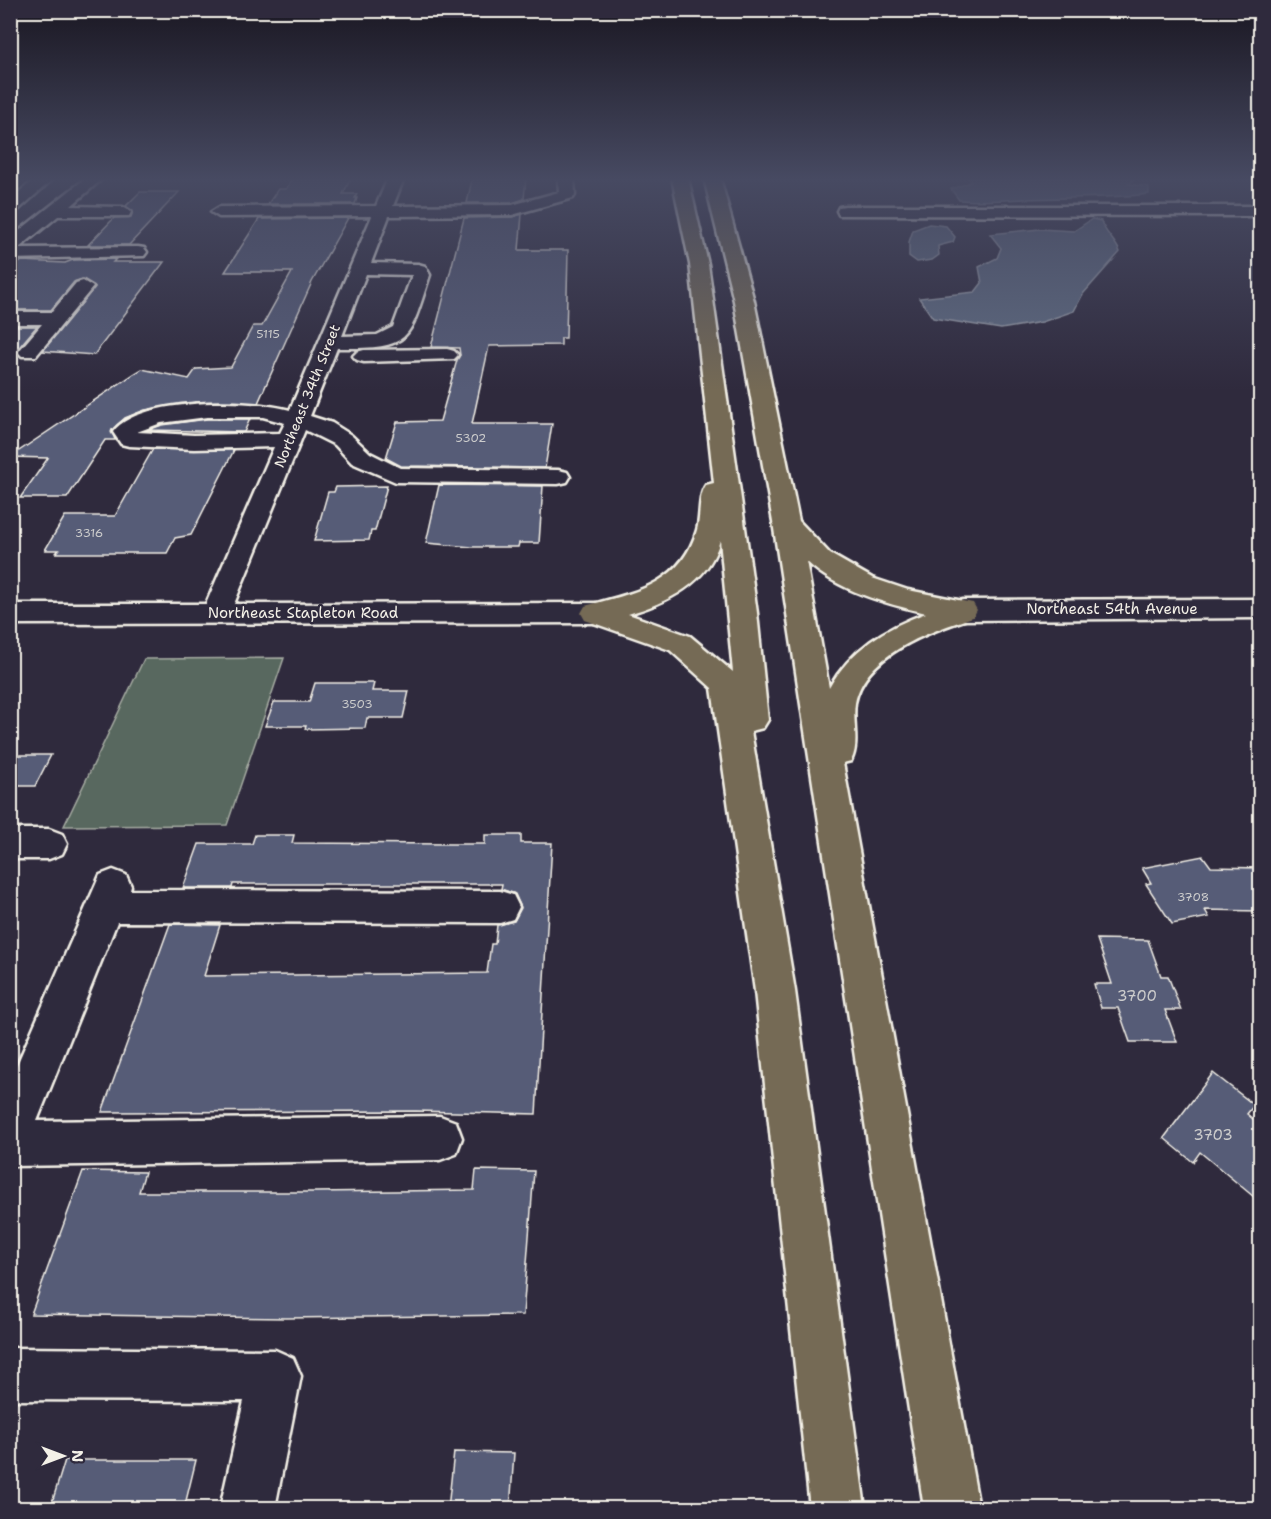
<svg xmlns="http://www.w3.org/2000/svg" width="1271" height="1519" viewBox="0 0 1271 1519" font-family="'Shantell Sans',sans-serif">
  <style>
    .green { fill: #59685e; stroke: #a6aca3; stroke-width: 1.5 }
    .water { fill: #616c82; stroke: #9ca1ab; stroke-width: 1.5 }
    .building { fill: #565b77; stroke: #f4f1e8; stroke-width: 1.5 }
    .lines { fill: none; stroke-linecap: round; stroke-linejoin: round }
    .minor-casing { stroke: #f4f1e8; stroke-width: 5 }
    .highway-casing { stroke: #f4f1e8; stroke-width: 5 }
    .minor { fill: #2f2a3d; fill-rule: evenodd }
    .highway { fill: #756a55; fill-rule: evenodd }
    .labels { text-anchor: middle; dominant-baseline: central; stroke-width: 4.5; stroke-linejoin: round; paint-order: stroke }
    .number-label { font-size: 12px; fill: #ccc }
    .far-street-label { font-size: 14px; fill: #f4f1e8; stroke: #2f2a3d }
    .street-label { font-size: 15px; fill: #f4f1e8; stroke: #2f2a3d }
    .near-number-label { font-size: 15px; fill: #ccc }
  </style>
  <rect width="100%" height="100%" fill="#2f2a3d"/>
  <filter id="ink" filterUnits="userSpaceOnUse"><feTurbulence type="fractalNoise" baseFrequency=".0167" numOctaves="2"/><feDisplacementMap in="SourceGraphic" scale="12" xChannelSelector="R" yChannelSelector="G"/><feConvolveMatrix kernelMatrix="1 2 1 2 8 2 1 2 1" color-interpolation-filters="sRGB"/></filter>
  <g filter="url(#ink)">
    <!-- green -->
    <polygon class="green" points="284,658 227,825 64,826 144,659"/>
    <!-- water -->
    <g class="water">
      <path d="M969,178H1136L1129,184L1149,187V194C1107,199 1066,197 1024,199C1001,200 981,202 959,200L951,189L971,182Z"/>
      <path d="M1092,219L1101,221C1104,232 1115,240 1120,252L1083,294L1074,311L1042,322L1001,329L933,318L919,298L975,292L982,283L979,267L997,258L1001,248L990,234L1040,229L1074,231Z"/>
      <polygon points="929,224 946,226 955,237 953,242 938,246 939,255 932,260 917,262 909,256 909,242 913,230"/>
    </g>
    <!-- building -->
    <g class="building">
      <polygon points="293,178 351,178 343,194 357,194 355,198 357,198 355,204 268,204 278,189 286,189"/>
      <polygon points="526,178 524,199 512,203 467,203 472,179"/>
      <polygon points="140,192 179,192 129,245 88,245 114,218 131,217 133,211 126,206"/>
      <polygon points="522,214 519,250 568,250 566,338 561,338 561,345 489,346 472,424 552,424 545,468 401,466 386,458 397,422 440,421 457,360 460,355 459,348 431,347 464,218 512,217"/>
      <polygon points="348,218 312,282 258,403 196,402 145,410 125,418 112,430 115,440 105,440 67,498 20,498 48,458 10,457 134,374 142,369 189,379 196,369 231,367 253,326 262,326 292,272 225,272 259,219"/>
      <polygon points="116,259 113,262 164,262 94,355 43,351 95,287 82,279 74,282 51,310 10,310 10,269 22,261 65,263 73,260"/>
      <polygon points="10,326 37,326 16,351 10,351"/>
      <polygon points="207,419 250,419 244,432 148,430 162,425"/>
      <polygon points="153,449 234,450 191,535 175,538 167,553 56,553 59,550 45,550 65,516 115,516"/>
      <polygon points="439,485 543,486 539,543 519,543 518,547 472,547 426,543"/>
      <polygon points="387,486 375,531 371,531 369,540 314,541 328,492 334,492 336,487"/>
      <polygon points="315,683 374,683 372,691 409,691 403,718 367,718 365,728 305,729 306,726 265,726 274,702 309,702"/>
      <polygon points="10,755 51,755 35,786 10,786"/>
      <polygon points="255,835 294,835 292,843 452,844 485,844 485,835 521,835 521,843 552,843 536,1114 416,1111 102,1112 170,924 220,925 204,976 487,973 491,944 495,944 497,925 514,921 521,908 515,894 501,889 502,884 233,884 232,888 183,888 199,844 252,844"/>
      <polygon points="1203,856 1211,867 1260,868 1260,911 1205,910 1209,917 1172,924 1146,884 1151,883 1142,868"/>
      <polygon points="1097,939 1148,940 1161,976 1168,976 1181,1010 1165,1010 1177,1042 1130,1042 1118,1008 1101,1008 1094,984 1112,984"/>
      <polygon points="1213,1073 1254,1105 1247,1114 1260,1125 1260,1202 1200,1152 1193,1162 1164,1138"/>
      <polygon points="476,1170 534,1171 523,1315 286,1318 31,1314 83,1171 145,1172 139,1192 315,1192 474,1190"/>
      <polygon points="454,1452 514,1453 510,1509 448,1509"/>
      <polygon points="65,1460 196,1460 184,1509 50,1509"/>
    </g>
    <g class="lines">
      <defs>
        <g id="minor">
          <polygon points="37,178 54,178 16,212 10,213 10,199"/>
          <polygon points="86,178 103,178 71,206 123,207 131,212 129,216 58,216 19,248 138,247 144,248 147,252 144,256 10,259 10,238"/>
          <path d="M388,178H404L393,206L512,205L559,192L558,178H574L575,195L573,198L512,215L389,216L371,263L418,264L425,266L430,275C408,341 413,349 337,348L310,416L332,423L351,435L370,453L400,468L558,470L567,472L570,477L567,482L558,484L396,482L352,463L335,445L305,430L234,604L595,603L605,606L609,613L605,620L595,623L10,624V604H206L274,447L194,449L129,446L121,444L113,432C137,397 252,399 290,410L372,216L219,217L211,212L219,207L376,206ZM366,274L412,275L393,327L377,335L342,336ZM207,417H263L285,423L280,433L194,435L137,432L161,423Z"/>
          <polygon points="845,206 1260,206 1260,216 839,215 837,211 839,207"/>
          <polygon points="83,281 93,287 36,356 22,356 18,352 42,324 10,324 10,312 52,312 76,283"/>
          <polygon points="447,349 454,351 458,355 454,359 364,362 357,360 353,356 357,352 364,350"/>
          <polygon points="963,600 1260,599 1260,618 963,620 953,617 949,610 953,603"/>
          <polygon points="10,829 49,829 62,834 67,844 62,854 49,859 10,859"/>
          <polygon points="113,870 126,875 131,886 130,890 500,891 513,895 519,907 513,919 500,923 117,922 37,1121 440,1116 456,1122 462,1138 456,1154 440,1160 10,1166 10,1081 100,875"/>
          <polygon points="10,1348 275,1350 293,1358 301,1376 275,1508 220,1508 244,1401 10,1400"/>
        </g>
        <g id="highway">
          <path d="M672,178H688L708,264L757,613L768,720L763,728L751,731L795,991L865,1508H810L755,991L712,688L670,650L585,620L581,613L585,606C634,593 681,585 697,530C701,516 698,496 706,485L714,483L690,264ZM720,540L733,672L690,636L628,614C667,603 709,583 720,540Z"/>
          <path d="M704,178H720L754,301L799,521L830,554L872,578L908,590L973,603L977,610L973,617C932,631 865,653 855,703C852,722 860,744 851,761L843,763L979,1508H924L773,522L734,301ZM806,561C838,591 884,603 926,613C885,628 851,649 829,688Z"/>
        </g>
      </defs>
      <!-- minor casing -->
      <use href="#minor" class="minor-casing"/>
      <!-- highway casing -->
      <use href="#highway" class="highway-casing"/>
      <!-- minor -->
      <use href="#minor" class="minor"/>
      <!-- highway -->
      <use href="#highway" class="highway"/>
    </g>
  </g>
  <!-- sky -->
  <linearGradient id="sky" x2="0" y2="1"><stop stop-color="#1a1722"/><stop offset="0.46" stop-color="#474a62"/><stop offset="1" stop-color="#474a62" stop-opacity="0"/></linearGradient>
  <rect width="1271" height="390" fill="url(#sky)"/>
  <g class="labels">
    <!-- number labels -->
    <g class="number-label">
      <text x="268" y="334">5115</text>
      <text x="471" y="438">5302</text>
      <text x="89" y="533">3316</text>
      <text x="357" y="704">3503</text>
      <text x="1193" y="897">3708</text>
    </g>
    <!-- far-street labels -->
    <g class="far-street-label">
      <text transform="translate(307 396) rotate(-68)">Northeast 34th Street</text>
    </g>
    <!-- street labels -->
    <g class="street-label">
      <text x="1112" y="609">Northeast 54th Avenue</text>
      <text x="303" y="613">Northeast Stapleton Road</text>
    </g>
    <!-- near-number labels -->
    <g class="near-number-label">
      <text x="1137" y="996">3700</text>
      <text x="1213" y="1135">3703</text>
    </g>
  </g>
  <!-- margin -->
  <rect width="1271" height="1519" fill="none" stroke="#2f2a3d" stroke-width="36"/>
  <rect x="18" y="18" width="1235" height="1483" fill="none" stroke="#f4f1e8" stroke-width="2" filter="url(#ink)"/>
  <!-- north arrow -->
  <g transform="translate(63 1456) rotate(90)" stroke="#2f2a3d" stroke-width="4.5" paint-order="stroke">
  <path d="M0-4.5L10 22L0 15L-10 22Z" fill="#f4f1e8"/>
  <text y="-9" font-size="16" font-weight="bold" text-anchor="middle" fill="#f4f1e8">N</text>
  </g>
</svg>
